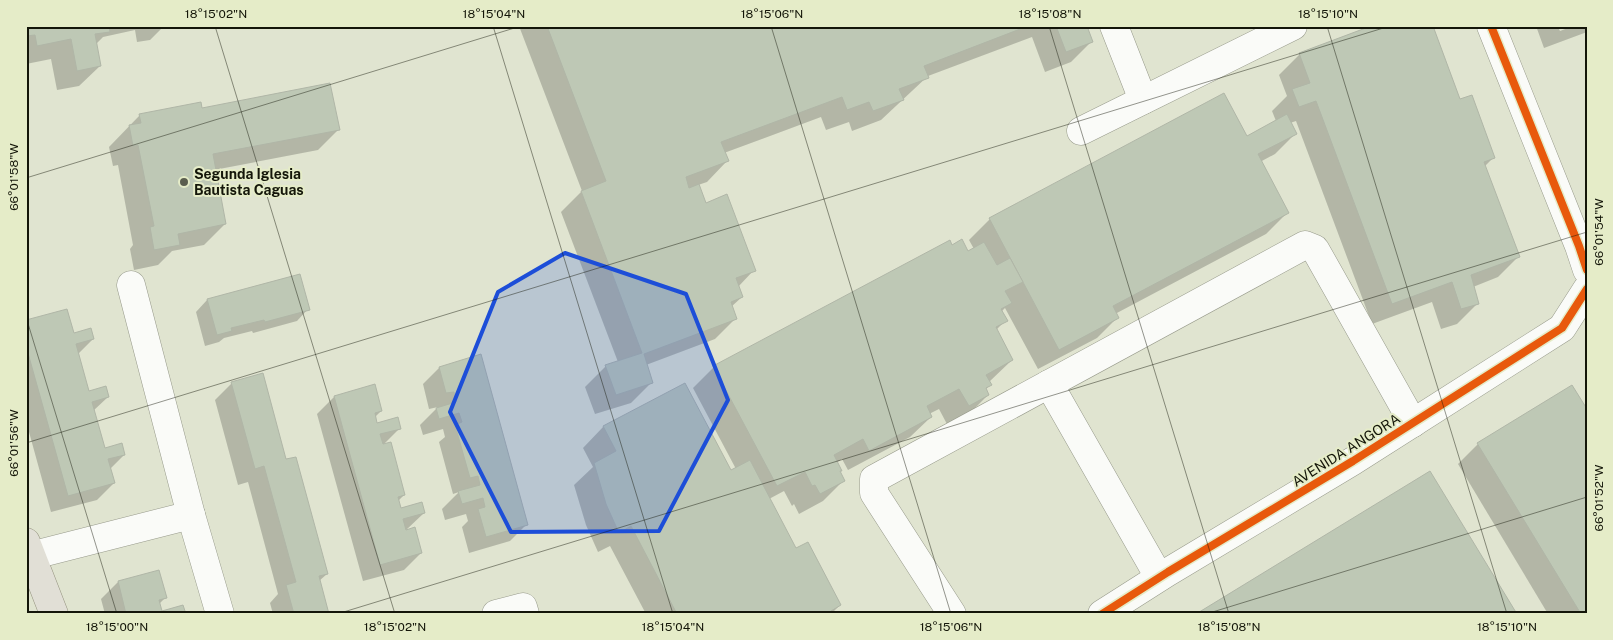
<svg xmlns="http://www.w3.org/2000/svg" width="1613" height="640" viewBox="0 0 1613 640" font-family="'Public Sans',sans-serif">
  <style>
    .shadow { fill: #0003 }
    .building { fill: #bec8b5; stroke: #b0b6a7 }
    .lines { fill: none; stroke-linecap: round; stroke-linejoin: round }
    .minor-casing { stroke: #979a8b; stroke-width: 29 }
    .major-casing { stroke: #969480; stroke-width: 29 }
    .minor { stroke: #fafbf8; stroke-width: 28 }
    .major { stroke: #e1dfd6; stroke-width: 28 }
    .cycleway-casing { stroke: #e5ecc8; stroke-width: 11 }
    .cycleway { stroke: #e8590c; stroke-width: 8 }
    .marked { fill: #1d4ed8; fill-opacity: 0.2; stroke: #1d4ed8; stroke-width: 4; stroke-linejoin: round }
    .ticks { fill: none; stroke: #141609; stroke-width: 1; stroke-opacity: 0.45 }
    .poi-dot { fill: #5b5e4f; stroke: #e5ecc8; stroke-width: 2 }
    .labels { text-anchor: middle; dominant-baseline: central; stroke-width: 4; stroke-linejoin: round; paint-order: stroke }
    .poi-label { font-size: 14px; font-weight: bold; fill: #141609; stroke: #e5ecc8; text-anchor: start }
    .street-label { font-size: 14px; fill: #141609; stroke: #e5ecc8 }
    .neatline { fill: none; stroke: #141609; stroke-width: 2 }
    .ticks-label { font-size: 12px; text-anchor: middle; fill: #141609 }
  </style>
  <rect width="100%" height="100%" fill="#e0e4d0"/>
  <!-- shadow -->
  <g class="shadow">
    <polygon points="26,26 164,26 150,40 137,42 135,30 103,37 96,44 100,66 79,86 57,90 51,59 26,64"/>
    <polygon points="519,26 1086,26 1092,41 1071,62 1045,72 1032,37 928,76 881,120 852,131 849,122 826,130 821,117 724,153 727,161 707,182 698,185 705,204 754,270 738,287 742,297 731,307 735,319 715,339 646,365 652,382 631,403 595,414 585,387 606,366 618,362 561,212 582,191"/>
    <polygon points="1536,26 1566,26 1559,29 1560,31 1573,26 1587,26 1587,32 1544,48"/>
    <polygon points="1300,54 1460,101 1494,157 1484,167 1518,257 1498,277 1473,287 1478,303 1457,324 1441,329 1432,302 1372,324 1296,121 1290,123 1296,133 1275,154 1260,162 1287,213 1266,234 1115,314 1117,318 1097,338 1038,369 1005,308 1001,312 1006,320 996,330 1012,360 989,382 990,385 985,390 988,395 967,416 948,426 939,409 929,414 931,417 910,437 848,470 842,459 836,463 843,481 823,501 799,514 794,504 792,506 784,491 769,499 796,550 840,605 831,614 646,614 610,546 598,552 586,525 574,485 593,467 583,448 603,427 684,385 730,472 736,469 693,388 714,367 951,246 967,252 974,249 969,240 990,219 1246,137 1276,121 1272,111 1287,96 1279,75"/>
    <polygon points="201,109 338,130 318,150 214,170 225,224 204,245 172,251 158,265 134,270 130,249 133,245 118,165 113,166 109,147 140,115"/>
    <polygon points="207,300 308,309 297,321 253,333 252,331 224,338 219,342 205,346 196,312"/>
    <polygon points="26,321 93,339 78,354 88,392 108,397 93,411 104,449 124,455 110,469 114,483 97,500 51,512 26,421"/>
    <polygon points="481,356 527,524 510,541 469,553 462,527 468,521 466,514 445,520 442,509 459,492 453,494 439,442 445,437 443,429 423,435 420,425 438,407 429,409 423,384 439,368"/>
    <polygon points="232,383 286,461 327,574 319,581 328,614 273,614 270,603 278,594 248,482 238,485 215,400"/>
    <polygon points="374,386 381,411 375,417 376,425 400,428 382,446 404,495 398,501 400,510 424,513 405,531 421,553 404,570 363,581 317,414 334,397"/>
    <polygon points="1478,444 1587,614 1548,614 1458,464"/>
    <polygon points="158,572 166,597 159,604 161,612 184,614 105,614 101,599 118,582"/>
  </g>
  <!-- building -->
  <g class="building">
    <polygon points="26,26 109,26 110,32 95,34 101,66 77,71 71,39 37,46 35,35 26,36"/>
    <polygon points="547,26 1028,26 924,66 929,78 899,89 904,100 873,111 869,102 847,110 842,97 721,142 729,161 686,177 689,188 699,184 706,203 727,194 756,271 736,278 743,297 731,302 737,319 644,354 653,383 616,395 605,365 642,353 581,191 606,181"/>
    <polygon points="1056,26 1087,26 1093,42 1066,52"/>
    <polygon points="1371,26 1433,26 1460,99 1472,95 1495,158 1484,162 1520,257 1471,275 1479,304 1461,309 1452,282 1392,304 1316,101 1299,107 1292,89 1310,83 1299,53"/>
    <polygon points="330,83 340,130 213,154 226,224 178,234 180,245 154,250 150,227 154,226 138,145 133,146 129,125 141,123 139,114 201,102 202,108"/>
    <polygon points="1224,93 1247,136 1287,114 1297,134 1258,154 1289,213 1113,306 1119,318 1059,350 989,218"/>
    <polygon points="962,239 968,251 984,242 997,265 1010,258 1023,282 1005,291 1012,303 1001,309 1008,321 996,327 1013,360 986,375 992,385 986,388 989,395 969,406 959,389 927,406 932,417 869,451 863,439 834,455 842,471 840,471 845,481 820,494 815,485 812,486 805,472 777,486 713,366 950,240 952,245"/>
    <polygon points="300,274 310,310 265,322 264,320 231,328 232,331 217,335 207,299"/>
    <polygon points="67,309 74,333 91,328 94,339 76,344 89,391 106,386 109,397 92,402 105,448 122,443 125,455 108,459 115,483 68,496 26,346 26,320"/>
    <polygon points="481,354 528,525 486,537 478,509 485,507 483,498 462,504 458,491 480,485 478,476 470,478 455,425 462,422 459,413 439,419 436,408 456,402 454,392 446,393 439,367"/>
    <polygon points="263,373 286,459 296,457 328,574 319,576 329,614 294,614 286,585 296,582 264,466 255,469 231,382"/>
    <polygon points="685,383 731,470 750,460 796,548 808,542 841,605 831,611 832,614 677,614 631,526 619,533 606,504 594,463 616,451 603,426"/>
    <polygon points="375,384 382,411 375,413 377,423 398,417 401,429 380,434 383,444 391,442 405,495 398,497 401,508 422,502 425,513 403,519 406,530 415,527 422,553 380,565 334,396"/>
    <polygon points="1572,385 1587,409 1587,614 1581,614 1477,443"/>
    <polygon points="1430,471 1517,614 1196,614"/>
    <polygon points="159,570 167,598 159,600 162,611 183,605 186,614 126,614 118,581"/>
  </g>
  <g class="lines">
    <defs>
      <g id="minor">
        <polyline points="1114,26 1143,100"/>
        <polyline points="1491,26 1579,246 1587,270"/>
        <polyline points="1081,131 1293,26"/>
        <polyline points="131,285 191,515 220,614"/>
        <polyline points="1049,384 1159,577"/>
        <polyline points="26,557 191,515"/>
        <polyline points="496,614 523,607 525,614"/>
        <polyline points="952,614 874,493 874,479 1305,245 1315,249 1413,423"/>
        <polyline points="1102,614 1168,572 1353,461 1562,328 1587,289"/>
      </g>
      <polyline id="major" points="26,542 54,614"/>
    </defs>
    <!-- minor casing -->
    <use href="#minor" class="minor-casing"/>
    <!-- major casing -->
    <use href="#major" class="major-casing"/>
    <!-- minor -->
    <use href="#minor" class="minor"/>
    <!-- major -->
    <use href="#major" class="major"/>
    <defs>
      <g id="cycleway">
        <polyline points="1491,26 1579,246 1587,270"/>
        <polyline points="1102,614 1168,572 1353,461 1562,328 1587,289"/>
      </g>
    </defs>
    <!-- cycleway casing -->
    <use href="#cycleway" class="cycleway-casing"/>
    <!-- cycleway -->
    <use href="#cycleway" class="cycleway"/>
  </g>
  <!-- marked area -->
  <path class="marked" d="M565,253L686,294L728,400L659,531L511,532L450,412L498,292Z"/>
  <!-- ticks -->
  <path class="ticks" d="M215,26L395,614M493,26L673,614M771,26L951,614M1049,26L1229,614M1327,26L1507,614M26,178L521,26M26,317L117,614M26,443L1390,26M337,614L1587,232M1206,614L1587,497"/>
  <!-- markers -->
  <circle class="poi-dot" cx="184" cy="182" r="5"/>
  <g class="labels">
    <!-- poi labels -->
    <g class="poi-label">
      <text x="194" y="174">Segunda Iglesia<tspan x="194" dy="16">Bautista Caguas</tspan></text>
    </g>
    <!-- street labels -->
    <g class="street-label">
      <text transform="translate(1346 450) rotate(-32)">AVENIDA ANGORA</text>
    </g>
  </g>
  <!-- border -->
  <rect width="1613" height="640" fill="none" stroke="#e5ecc8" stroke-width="55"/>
  <rect x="28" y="28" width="1558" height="584" class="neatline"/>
  <g class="ticks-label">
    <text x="216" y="18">18°15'02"N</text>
    <text x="494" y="18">18°15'04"N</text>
    <text x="772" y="18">18°15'06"N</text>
    <text x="1050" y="18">18°15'08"N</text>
    <text x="1328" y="18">18°15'10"N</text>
    <text transform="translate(14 177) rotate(-90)" y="4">66°01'58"W</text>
    <text transform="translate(1599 232) rotate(-90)" y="4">66°01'54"W</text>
    <text transform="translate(14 443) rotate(-90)" y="4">66°01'56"W</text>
    <text transform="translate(1599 498) rotate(-90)" y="4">66°01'52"W</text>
    <text x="117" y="631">18°15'00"N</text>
    <text x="395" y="631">18°15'02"N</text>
    <text x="673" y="631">18°15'04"N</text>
    <text x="951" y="631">18°15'06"N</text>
    <text x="1229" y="631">18°15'08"N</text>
    <text x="1507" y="631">18°15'10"N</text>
  </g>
</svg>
